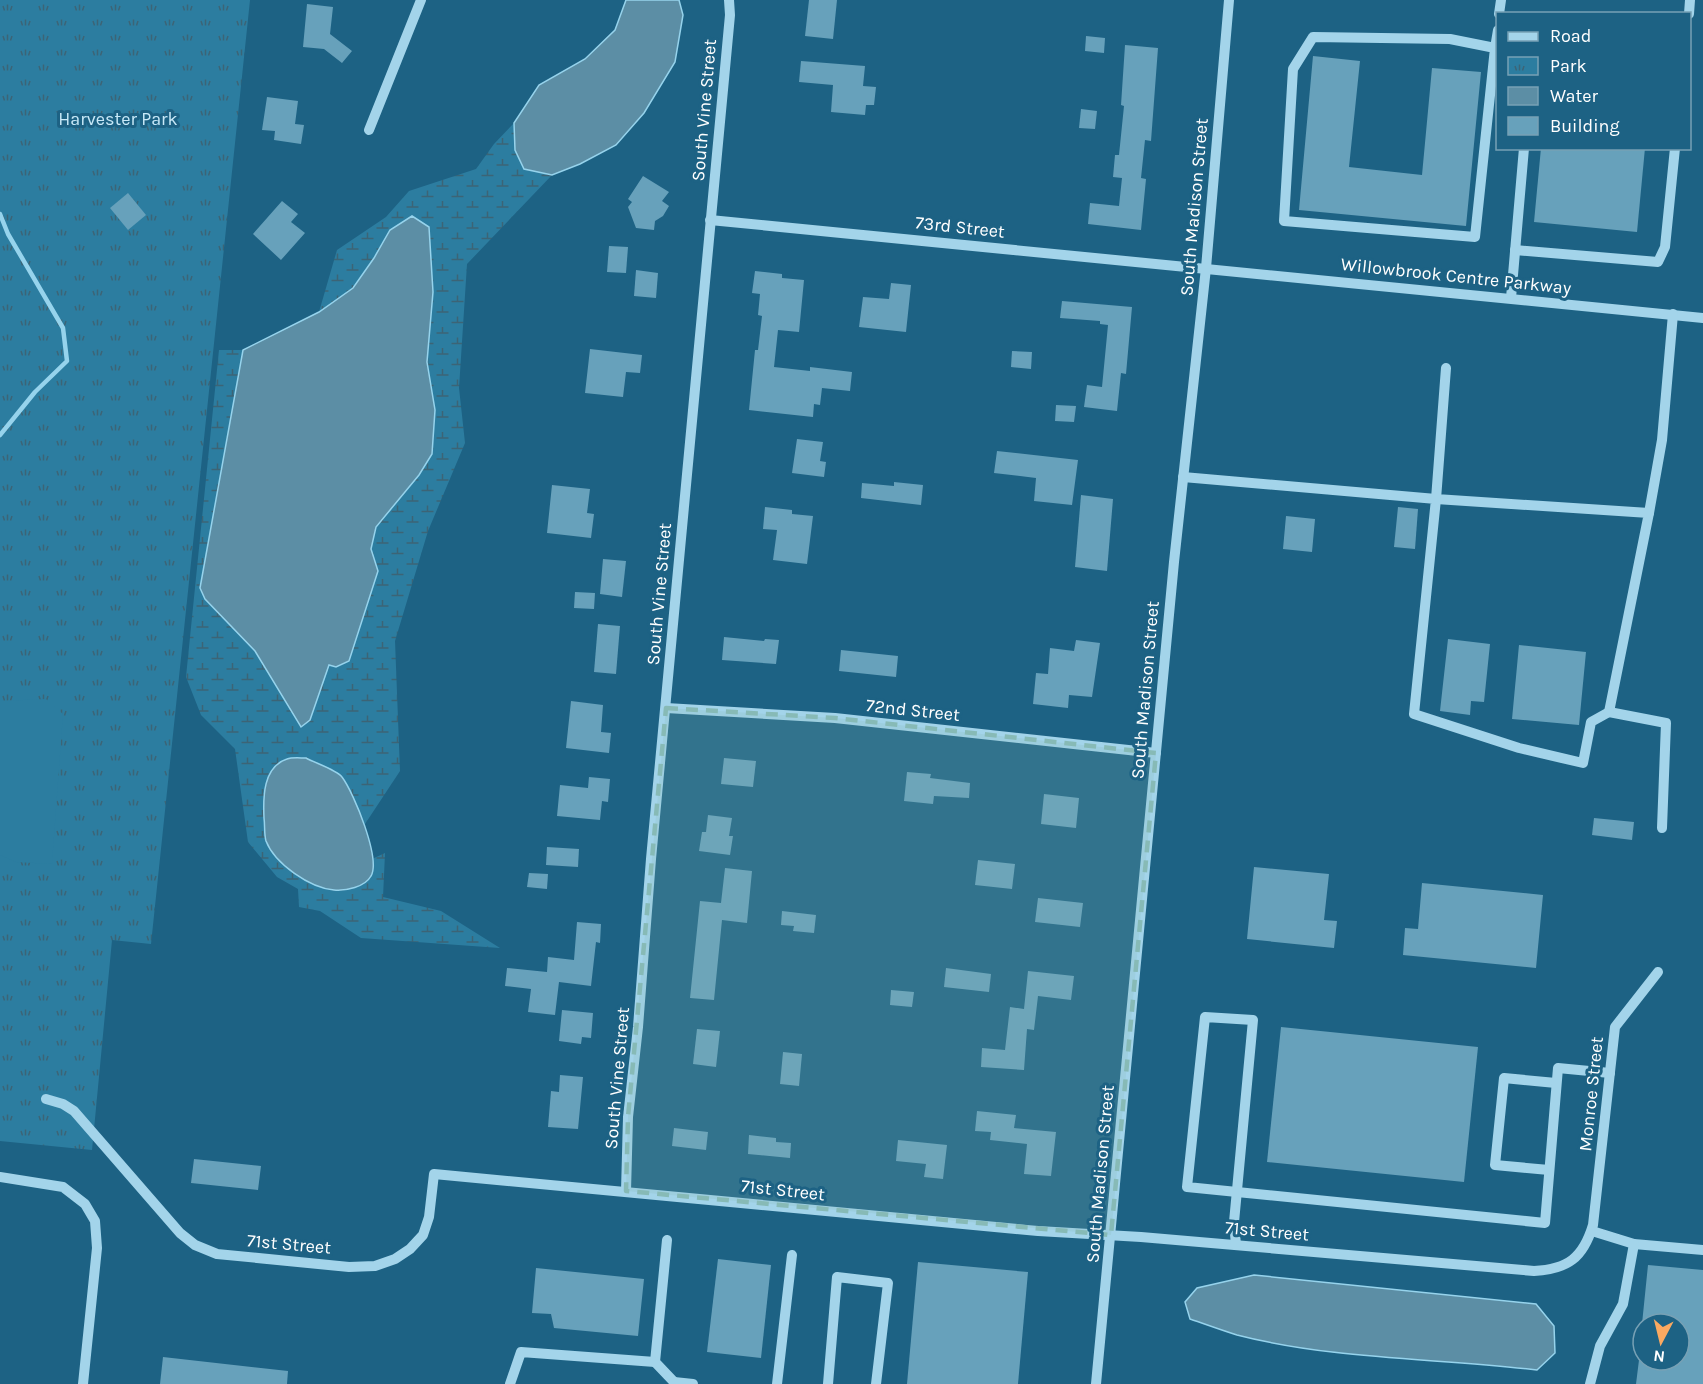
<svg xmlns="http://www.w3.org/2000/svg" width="1703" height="1384" viewBox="0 0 1703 1384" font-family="Karla,sans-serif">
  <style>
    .wetland { fill: url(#wetland-marsh) }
    .park { fill: url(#park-tufts) }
    .pitch { fill: #2c7da0 }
    .water { fill: #5c8ea5; stroke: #96d3ec; stroke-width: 1.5 }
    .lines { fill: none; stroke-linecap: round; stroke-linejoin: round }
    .stream { stroke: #96d3ec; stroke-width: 4.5 }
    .building { fill: #67a1bb }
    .minor { stroke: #a3d4ea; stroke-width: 10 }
    .marked { fill: #87bab6; fill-opacity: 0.2; stroke: #87bab6; stroke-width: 4.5; stroke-dasharray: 12 8; stroke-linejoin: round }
    .labels { text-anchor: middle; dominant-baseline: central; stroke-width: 6; stroke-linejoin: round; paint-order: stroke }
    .street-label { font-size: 18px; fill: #fff; stroke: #1d6284 }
    .park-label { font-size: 18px; fill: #c8e9f8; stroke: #1d6284 }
  </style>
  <defs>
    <pattern id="wetland-marsh" width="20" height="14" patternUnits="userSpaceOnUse" patternTransform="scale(1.5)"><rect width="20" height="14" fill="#2c7da0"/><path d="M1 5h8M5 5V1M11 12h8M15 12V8" fill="none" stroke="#3c6476"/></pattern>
    <pattern id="park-tufts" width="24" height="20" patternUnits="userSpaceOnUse" patternTransform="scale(1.5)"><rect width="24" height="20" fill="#2c7da0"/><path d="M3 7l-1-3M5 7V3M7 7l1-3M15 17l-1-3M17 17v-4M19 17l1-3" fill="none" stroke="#3c6476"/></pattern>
  </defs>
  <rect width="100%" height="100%" fill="#1d6284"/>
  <!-- wetland -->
  <polygon class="wetland" points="514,123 515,150 524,169 552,175 467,264 459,388 465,443 428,531 395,641 400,771 365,824 372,859 385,853 383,897 441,911 500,948 361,938 320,911 299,907 298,889 277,877 248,842 235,749 201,715 186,677 219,350 243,350 319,312 337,250 386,217 409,191 476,169 494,144"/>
  <!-- park -->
  <polygon class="park" points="0,0 250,0 151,944 112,940 92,1150 0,1141"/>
  <!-- pitch -->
  <polygon class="pitch" points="46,699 63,714 52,864 16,862 0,855 0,701"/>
  <!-- water -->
  <g class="water">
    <polygon points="626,0 679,0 683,15 675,62 644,113 616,145 580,164 552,175 524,169 515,150 514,123 539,85 585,59 615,30"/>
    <polygon points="412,216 429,227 433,292 427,362 435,410 432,454 419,475 376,527 371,549 378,571 349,661 336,667 329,665 310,720 301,727 255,651 205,599 200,588 243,350 319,312 353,288 374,258 390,230"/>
    <path d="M306,758C315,763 337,770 342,777C354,793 381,859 371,876C365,887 346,891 334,890C310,888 275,864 266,841C264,834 265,825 264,818C263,797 263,767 287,759C292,757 300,758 306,758Z"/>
    <path d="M1254,1275L1536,1304L1554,1326L1555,1353L1537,1370C1439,1358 1334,1360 1237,1335C1221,1330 1205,1324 1190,1319L1185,1302L1197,1288Z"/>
  </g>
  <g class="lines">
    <!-- stream -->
    <polyline class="stream" points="0,214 8,234 63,328 67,361 35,392 0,435"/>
  </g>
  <!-- building -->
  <g class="building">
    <polygon points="809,0 837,0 833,39 805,36"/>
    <polygon points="307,4 333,7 330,34 352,51 342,63 324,49 303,47"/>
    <polygon points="1086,36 1105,38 1104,53 1085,51"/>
    <polygon points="1125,45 1158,48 1151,141 1145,140 1141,178 1146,179 1141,230 1088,224 1090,203 1119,206 1122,178 1113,177 1115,155 1119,155 1124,106 1121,105"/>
    <polygon points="1313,56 1360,61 1349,167 1422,175 1432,68 1481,72 1466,226 1299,210"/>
    <polygon points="801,61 865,66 863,86 876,87 874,105 866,105 865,115 831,112 833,85 799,82"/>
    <polygon points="267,97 298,101 295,124 304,125 301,144 274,140 275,131 262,130"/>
    <polygon points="1081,109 1097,111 1095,129 1079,128"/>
    <polygon points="1541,148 1645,148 1637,232 1534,222"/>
    <polygon points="643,176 669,192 662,201 669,206 663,216 655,221 654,230 636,228 628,207 632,202 628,199"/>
    <polygon points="128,193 146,215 128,230 110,208"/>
    <polygon points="282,201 298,214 291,222 305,233 281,260 253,234"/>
    <polygon points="609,246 628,247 626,273 607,272"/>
    <polygon points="636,270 658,273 656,298 634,296"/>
    <polygon points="755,271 782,274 782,278 804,280 799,332 778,330 774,367 810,371 810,367 852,372 850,391 822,388 820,405 814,404 813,417 749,410 755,350 758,350 762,316 758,315 760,294 752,293"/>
    <polygon points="891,283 911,285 906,332 859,327 863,297 889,299"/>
    <polygon points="1062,301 1132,307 1126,374 1121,373 1117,411 1084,407 1087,385 1102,387 1108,325 1100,324 1100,321 1060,318"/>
    <polygon points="590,349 642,355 640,373 626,372 623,397 585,393"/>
    <polygon points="1012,351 1032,352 1031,369 1011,367"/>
    <polygon points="1056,405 1076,406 1074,422 1055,421"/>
    <polygon points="797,439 823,442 820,461 826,462 824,477 792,473"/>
    <polygon points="997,451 1078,460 1072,505 1034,501 1036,478 994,473"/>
    <polygon points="894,482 923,485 921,505 861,498 862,483 894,486"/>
    <polygon points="552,485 590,489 587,513 594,514 591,538 547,533"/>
    <polygon points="1081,495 1113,499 1107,571 1075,567"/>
    <polygon points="765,507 792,510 792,514 813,516 807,564 773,560 777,530 763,529"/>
    <polygon points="1398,507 1418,509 1415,549 1394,547"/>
    <polygon points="1286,516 1315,519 1312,552 1283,549"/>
    <polygon points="603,559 626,561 622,597 600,594"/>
    <polygon points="575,592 595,593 594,609 574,608"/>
    <polygon points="598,624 620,626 616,674 594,672"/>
    <polygon points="724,637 764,641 765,639 779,640 776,664 722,660"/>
    <polygon points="1448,639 1490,644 1484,702 1471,701 1470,715 1440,711"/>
    <polygon points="1076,640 1100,643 1092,697 1069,695 1068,708 1033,704 1036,673 1048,674 1050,648 1074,651"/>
    <polygon points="1519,645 1586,652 1579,725 1512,719"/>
    <polygon points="841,650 898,656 896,677 839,671"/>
    <polygon points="571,701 603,705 601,732 611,733 609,753 566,748"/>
    <polygon points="724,758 756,761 753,787 721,784"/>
    <polygon points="907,772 931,774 930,778 970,783 969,798 934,796 933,804 904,801"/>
    <polygon points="589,777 610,779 608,802 602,801 600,820 557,816 560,785 588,788"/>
    <polygon points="1044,794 1079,798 1076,828 1041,824"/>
    <polygon points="708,815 732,818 729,836 733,836 730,855 699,851 702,832 706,832"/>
    <polygon points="1594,818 1634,822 1632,840 1592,835"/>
    <polygon points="547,847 579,849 578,867 546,865"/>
    <polygon points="978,860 1015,864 1012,889 975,885"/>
    <polygon points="1254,867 1329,874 1324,920 1337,921 1334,948 1247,939"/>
    <polygon points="725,868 752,871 747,923 722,920 714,1000 690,998 700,901 721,903"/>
    <polygon points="529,873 548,874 547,889 527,887"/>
    <polygon points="1422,883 1543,895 1536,968 1403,955 1405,928 1418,929"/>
    <polygon points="1038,898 1083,903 1080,927 1035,922"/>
    <polygon points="782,911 816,915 814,933 793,931 794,926 781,925"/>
    <polygon points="577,922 601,924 600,943 596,942 591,986 559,982 555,1015 528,1012 531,989 505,986 507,968 547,972 548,957 574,960"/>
    <polygon points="946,968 991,974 989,992 944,987"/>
    <polygon points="1028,971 1074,976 1071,1000 1038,996 1034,1030 1027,1029 1024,1070 981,1067 982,1048 1005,1050 1010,1007 1024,1009"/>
    <polygon points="891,990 914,992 912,1007 890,1005"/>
    <polygon points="562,1010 593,1013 591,1038 582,1037 581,1044 559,1041"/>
    <polygon points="1281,1027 1478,1047 1464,1182 1267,1162"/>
    <polygon points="697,1029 720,1031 716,1067 693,1064"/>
    <polygon points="783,1052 802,1054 799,1086 780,1084"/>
    <polygon points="560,1075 583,1077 578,1129 548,1127 551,1091 559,1092"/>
    <polygon points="977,1111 1016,1115 1014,1128 1056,1132 1051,1176 1024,1174 1027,1144 990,1140 991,1132 975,1131"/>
    <polygon points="674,1128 708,1132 706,1150 672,1146"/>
    <polygon points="749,1135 776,1138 776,1142 791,1143 790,1158 748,1154"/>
    <polygon points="898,1140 947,1145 943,1179 924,1177 926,1164 896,1161"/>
    <polygon points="194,1159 261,1166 258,1190 191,1183"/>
    <polygon points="718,1259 771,1265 761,1358 707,1352"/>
    <polygon points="918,1262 1028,1272 1018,1384 907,1384"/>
    <polygon points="1648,1265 1703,1270 1703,1384 1636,1384 1639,1360 1679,1360 1679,1324 1642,1324"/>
    <polygon points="536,1268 644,1279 638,1336 554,1328 551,1314 532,1313"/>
    <polygon points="163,1357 288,1371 287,1384 160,1384"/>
  </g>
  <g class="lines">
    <!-- minor -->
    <g class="minor">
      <polyline points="1499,14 1501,0"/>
      <polyline points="1689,14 1690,0"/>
      <polyline points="1498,30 1495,48 1475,237 1284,221 1293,69 1313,37 1450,39 1495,48 1498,48"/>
      <polyline points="369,130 421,0"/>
      <polyline points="710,220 1703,318"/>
      <polyline points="1515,250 1658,262 1665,247 1675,148"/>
      <polyline points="1511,298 1524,148"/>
      <polyline points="1446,368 1436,499 1649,513 1609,712 1666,723 1662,828"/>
      <polyline points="1183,477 1436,499 1414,714 1519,748 1583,763 1591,722 1609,712"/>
      <polyline points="1649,513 1662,440 1673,314"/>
      <polyline points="666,708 835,718 1156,753"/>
      <path d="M46,1099L63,1104L74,1111L180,1233L195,1245L217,1254L349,1267L375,1266L395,1259L410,1249L423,1235L429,1217L434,1174L1038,1231L1141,1237L1534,1271C1568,1269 1583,1258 1593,1225L1615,1027L1658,972"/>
      <polyline points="1549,1170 1495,1165 1504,1078 1556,1083"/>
      <polyline points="0,1177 63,1187 85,1204 95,1221 97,1248 83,1384"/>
      <polyline points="626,1191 628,1117 638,1027 651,859 730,15 729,0"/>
      <polyline points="1592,1231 1634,1244 1703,1250"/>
      <polyline points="667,1240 655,1362 674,1382"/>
      <polyline points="1236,1245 1234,1222 1253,1020 1205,1017 1187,1187 1237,1192 1545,1223 1558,1068 1610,1073"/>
      <polyline points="510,1384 521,1352 655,1362"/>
      <polyline points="674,1384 674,1382 693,1384"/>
      <polyline points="777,1384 792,1255"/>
      <polyline points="828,1384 837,1277 888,1283 876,1384"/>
      <polyline points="1096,1384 1174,562 1206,268 1229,0"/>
      <polyline points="1590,1384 1600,1346 1623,1304 1634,1244"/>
    </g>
  </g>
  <!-- marked area -->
  <path class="marked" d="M666,708L835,718L1156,753L1111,1235L626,1191L628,1117Z"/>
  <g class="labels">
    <!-- street labels -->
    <g class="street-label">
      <text transform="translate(704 110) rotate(-85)">South Vine Street</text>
      <text transform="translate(1194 207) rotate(-85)">South Madison Street</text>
      <text transform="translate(960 227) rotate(6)">73rd Street</text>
      <text transform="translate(1456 276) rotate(6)">Willowbrook Centre Parkway</text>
      <text transform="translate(659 594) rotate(-85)">South Vine Street</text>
      <text transform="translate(1145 690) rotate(-85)">South Madison Street</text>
      <text transform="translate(913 710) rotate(6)">72nd Street</text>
      <text transform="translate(617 1078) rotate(-85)">South Vine Street</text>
      <text transform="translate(1591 1094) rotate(-84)">Monroe Street</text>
      <text transform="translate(1100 1174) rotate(-85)">South Madison Street</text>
      <text transform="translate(783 1190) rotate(6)">71st Street</text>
      <text transform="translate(1267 1231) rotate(5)">71st Street</text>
      <text transform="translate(289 1244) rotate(5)">71st Street</text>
    </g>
    <!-- park labels -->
    <g class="park-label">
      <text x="118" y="119">Harvester Park</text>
    </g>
  </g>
  <!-- legend -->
  <rect x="1496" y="12" width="195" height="138" fill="#1d6284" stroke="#77a1b5" stroke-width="1.5"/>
  <rect x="1508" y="32" width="30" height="9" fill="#a3d4ea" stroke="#77a1b5" stroke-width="1.5"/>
  <text x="1550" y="42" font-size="18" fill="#ffffff">Road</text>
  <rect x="1508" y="57" width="30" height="18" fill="url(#park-tufts)" stroke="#77a1b5" stroke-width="1.5"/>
  <text x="1550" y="72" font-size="18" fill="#ffffff">Park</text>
  <rect x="1508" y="87" width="30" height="18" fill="#5c8ea5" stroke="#77a1b5" stroke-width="1.5"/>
  <text x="1550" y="102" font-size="18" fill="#ffffff">Water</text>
  <rect x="1508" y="117" width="30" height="18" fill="#67a1bb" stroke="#77a1b5" stroke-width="1.5"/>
  <text x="1550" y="132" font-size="18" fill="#ffffff">Building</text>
  <!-- north arrow -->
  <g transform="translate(1661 1342) rotate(187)"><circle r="28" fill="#1d6284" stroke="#77a1b5" stroke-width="1.5"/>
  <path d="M0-4.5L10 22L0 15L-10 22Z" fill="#faa961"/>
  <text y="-9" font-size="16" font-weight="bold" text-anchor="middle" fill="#ffffff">N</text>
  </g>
</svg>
